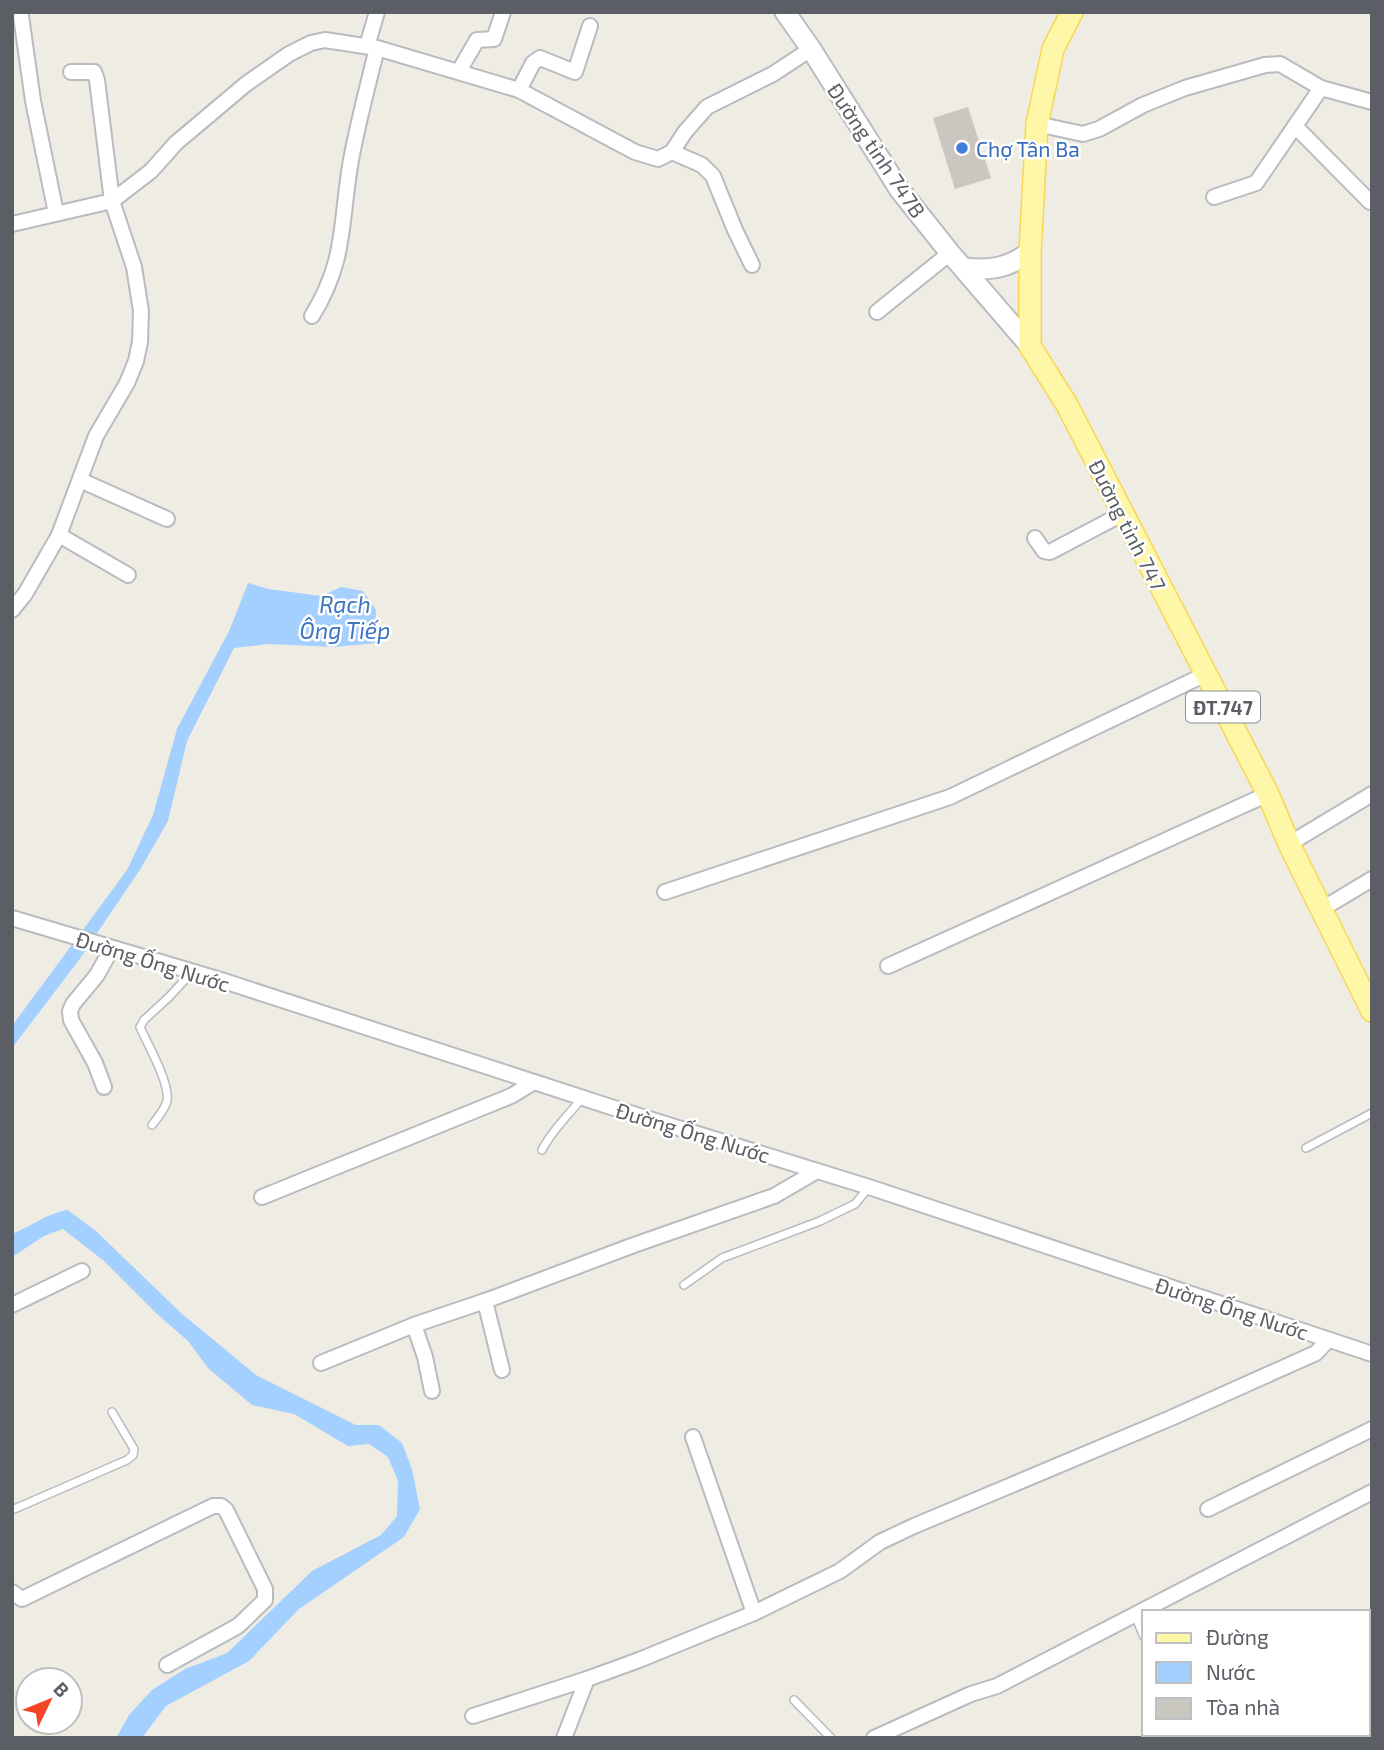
<svg xmlns="http://www.w3.org/2000/svg" width="1384" height="1750" viewBox="0 0 1384 1750" font-family="'Exo 2',sans-serif">
  <style>
    .water { fill: #a3d0ff }
    .building { fill: #cac7c0 }
    .lines { fill: none; stroke-linecap: round; stroke-linejoin: round }
    .service-casing { stroke: #b8bbc0; stroke-width: 10 }
    .minor-casing { stroke: #b8bbc0; stroke-width: 18 }
    .secondary-casing { stroke: #b9bcc2; stroke-width: 23 }
    .primary-casing { stroke: #f8d653; stroke-width: 24 }
    .service { stroke: #fff; stroke-width: 7 }
    .minor { stroke: #fff; stroke-width: 14 }
    .secondary { stroke: #fff; stroke-width: 19 }
    .primary { stroke: #fff7a8; stroke-width: 21 }
    .shop-dot { fill: #3f7fe0; stroke: #fff; stroke-width: 2.5 }
    .labels { text-anchor: middle; dominant-baseline: central; stroke-width: 5; stroke-linejoin: round; paint-order: stroke }
    .shield { fill: #fff; stroke: #8c8f93; stroke-width: 2 }
    .shield-label { font-size: 19px; font-weight: bold; fill: #5b5f65 }
    .shop-label { font-size: 21px; fill: #366cbe; stroke: #fff; text-anchor: start }
    .street-label { font-size: 21px; fill: #5b5f65; stroke: #fff }
    .water-label { font-size: 23px; font-style: italic; fill: #3e74c0; stroke: #fff }
  </style>
  <rect width="100%" height="100%" fill="#efede3"/>
  <!-- water -->
  <g class="water">
    <polygon points="248,583 269,589 321,596 341,587 363,591 376,610 376,643 334,647 269,644 234,648 187,741 168,821 141,868 79,960 12,1048 12,1026 127,870 153,815 177,729 230,629"/>
    <path d="M68,1210L97,1232L181,1313L256,1375L356,1425H379L402,1443L412,1469L420,1509L404,1537L299,1609L249,1661L166,1706L142,1738H116L129,1715L152,1690L185,1669L227,1653L312,1571L381,1535L397,1516L398,1481L388,1457L369,1444L348,1446L294,1414L252,1405L208,1368L188,1341L157,1314L104,1261L63,1229L44,1236L12,1257V1234C32,1226 47,1213 68,1210Z"/>
  </g>
  <!-- building -->
  <polygon class="building" points="968,107 991,178 955,189 933,118"/>
  <g class="lines">
    <defs>
      <g id="service">
        <path d="M152,1125C158,1117 164,1111 167,1101C170,1083 148,1045 140,1027L144,1020L169,997L192,972"/>
        <polyline points="1306,1148 1372,1113"/>
        <path d="M542,1150C552,1130 568,1116 582,1098"/>
        <polyline points="684,1285 722,1258 820,1221 855,1204 869,1187"/>
        <polyline points="12,1510 127,1460 133,1455 134,1449 112,1412"/>
        <polyline points="1135,1615 1144,1637"/>
        <polyline points="794,1700 831,1738"/>
      </g>
      <g id="minor">
        <polyline points="21,16 33,101 56,213"/>
        <polyline points="367,46 377,12"/>
        <polyline points="459,71 477,40 494,39 503,12"/>
        <polyline points="519,90 533,63 540,58 575,72 590,26"/>
        <polyline points="1037,124 1083,134 1099,129 1143,105 1185,88 1265,65 1280,64 1321,88 1372,102"/>
        <polyline points="1295,126 1370,202"/>
        <polyline points="672,152 702,165 713,176 735,230 752,265"/>
        <polyline points="1214,197 1256,183 1321,88"/>
        <polyline points="12,224 112,201 151,171 176,143 246,84 289,54 311,43 325,40 377,48 519,90 635,152 658,159 672,152 685,132 707,107 773,74 811,49"/>
        <polyline points="877,312 950,253"/>
        <path d="M312,316C347,259 340,222 351,160C358,122 368,85 377,48"/>
        <polyline points="80,480 167,519"/>
        <polyline points="59,535 128,575"/>
        <polyline points="1035,538 1044,551 1050,552 1122,514"/>
        <polyline points="12,610 25,594 59,535 96,436 127,383 136,361 140,342 141,311 134,267 112,201 97,80 94,72 71,72"/>
        <polyline points="1289,844 1372,794"/>
        <polyline points="665,892 950,797 1206,674"/>
        <polyline points="1322,909 1372,879"/>
        <polyline points="12,918 224,981 617,1109 869,1187 1372,1354"/>
        <polyline points="888,966 1268,794"/>
        <polyline points="104,1087 95,1063 71,1020 70,1011 73,1004 97,975 112,948"/>
        <polyline points="262,1197 511,1096 534,1082"/>
        <polyline points="12,1305 82,1271"/>
        <polyline points="321,1363 414,1325"/>
        <polyline points="502,1370 485,1301 634,1245 774,1196 817,1171"/>
        <polyline points="432,1391 425,1357 414,1325 485,1301"/>
        <polyline points="693,1437 754,1613"/>
        <polyline points="1208,1509 1372,1429"/>
        <polyline points="12,1592 22,1599 213,1506 221,1506 226,1510 265,1589 265,1600 238,1626 167,1665"/>
        <polyline points="473,1716 587,1679"/>
        <polyline points="564,1738 587,1679 639,1660 754,1613 840,1571 880,1542 914,1526 1171,1418 1316,1353 1328,1340"/>
        <polyline points="874,1738 971,1694 997,1686 1372,1492"/>
      </g>
      <g id="secondary">
        <polyline points="785,12 811,49 899,189 950,253 1030,346"/>
        <path d="M964,268C991,271 1008,268 1030,252"/>
      </g>
      <polyline id="primary" points="1072,12 1053,49 1037,124 1030,252 1030,346 1067,405 1268,794 1289,844 1372,1011"/>
    </defs>
    <!-- service casing -->
    <use href="#service" class="service-casing"/>
    <!-- minor casing -->
    <use href="#minor" class="minor-casing"/>
    <!-- secondary casing -->
    <use href="#secondary" class="secondary-casing"/>
    <!-- primary casing -->
    <use href="#primary" class="primary-casing"/>
    <!-- service -->
    <use href="#service" class="service"/>
    <!-- minor -->
    <use href="#minor" class="minor"/>
    <!-- secondary -->
    <use href="#secondary" class="secondary"/>
    <!-- primary -->
    <use href="#primary" class="primary"/>
  </g>
  <!-- markers -->
  <circle class="shop-dot" cx="962" cy="148" r="7"/>
  <g class="labels">
    <!-- shield labels -->
    <rect class="shield" x="1186" y="691.5" width="74" height="31" rx="5"/>
    <g class="shield-label">
      <text x="1223" y="707">ĐT.747</text>
    </g>
    <!-- shop labels -->
    <g class="shop-label">
      <text x="976" y="148">Chợ Tân Ba</text>
    </g>
    <!-- street labels -->
    <g class="street-label">
      <text transform="translate(877 150) rotate(56)">Đường tỉnh 747B</text>
      <text transform="translate(1128 525) rotate(63)">Đường tỉnh 747</text>
      <text transform="translate(153 961) rotate(17)">Đường Ống Nước</text>
      <text transform="translate(693 1132) rotate(17)">Đường Ống Nước</text>
      <text transform="translate(1232 1308) rotate(18)">Đường Ống Nước</text>
    </g>
    <!-- water labels -->
    <g class="water-label">
      <text x="345" y="604">Rạch<tspan x="345" dy="26">Ông Tiếp</tspan></text>
    </g>
  </g>
  <!-- border -->
  <rect width="1384" height="1750" fill="none" stroke="#5b5f65" stroke-width="28"/>
  <!-- legend -->
  <rect x="1142" y="1610" width="228" height="126" fill="#ffffff" stroke="#bdbfc1" stroke-width="2"/>
  <rect x="1156" y="1633" width="35" height="10" fill="#fff7a8" stroke="#bdbfc1" stroke-width="2"/>
  <text x="1206" y="1645" font-size="21" fill="#5b5f65">Đường</text>
  <rect x="1156" y="1662" width="35" height="21" fill="#a3d0ff" stroke="#bdbfc1" stroke-width="2"/>
  <text x="1206" y="1680" font-size="21" fill="#5b5f65">Nước</text>
  <rect x="1156" y="1698" width="35" height="21" fill="#cac7c0" stroke="#bdbfc1" stroke-width="2"/>
  <text x="1206" y="1715" font-size="21" fill="#5b5f65">Tòa nhà</text>
  <!-- north arrow -->
  <g transform="translate(49 1701) rotate(47)"><circle r="33" fill="#ffffff" stroke="#bdbfc1" stroke-width="2"/>
  <path d="M0-5L12 26L0 18L-12 26Z" fill="#f24527"/>
  <text y="-10" font-size="19" font-weight="bold" text-anchor="middle" fill="#5b5f65">B</text>
  </g>
</svg>
